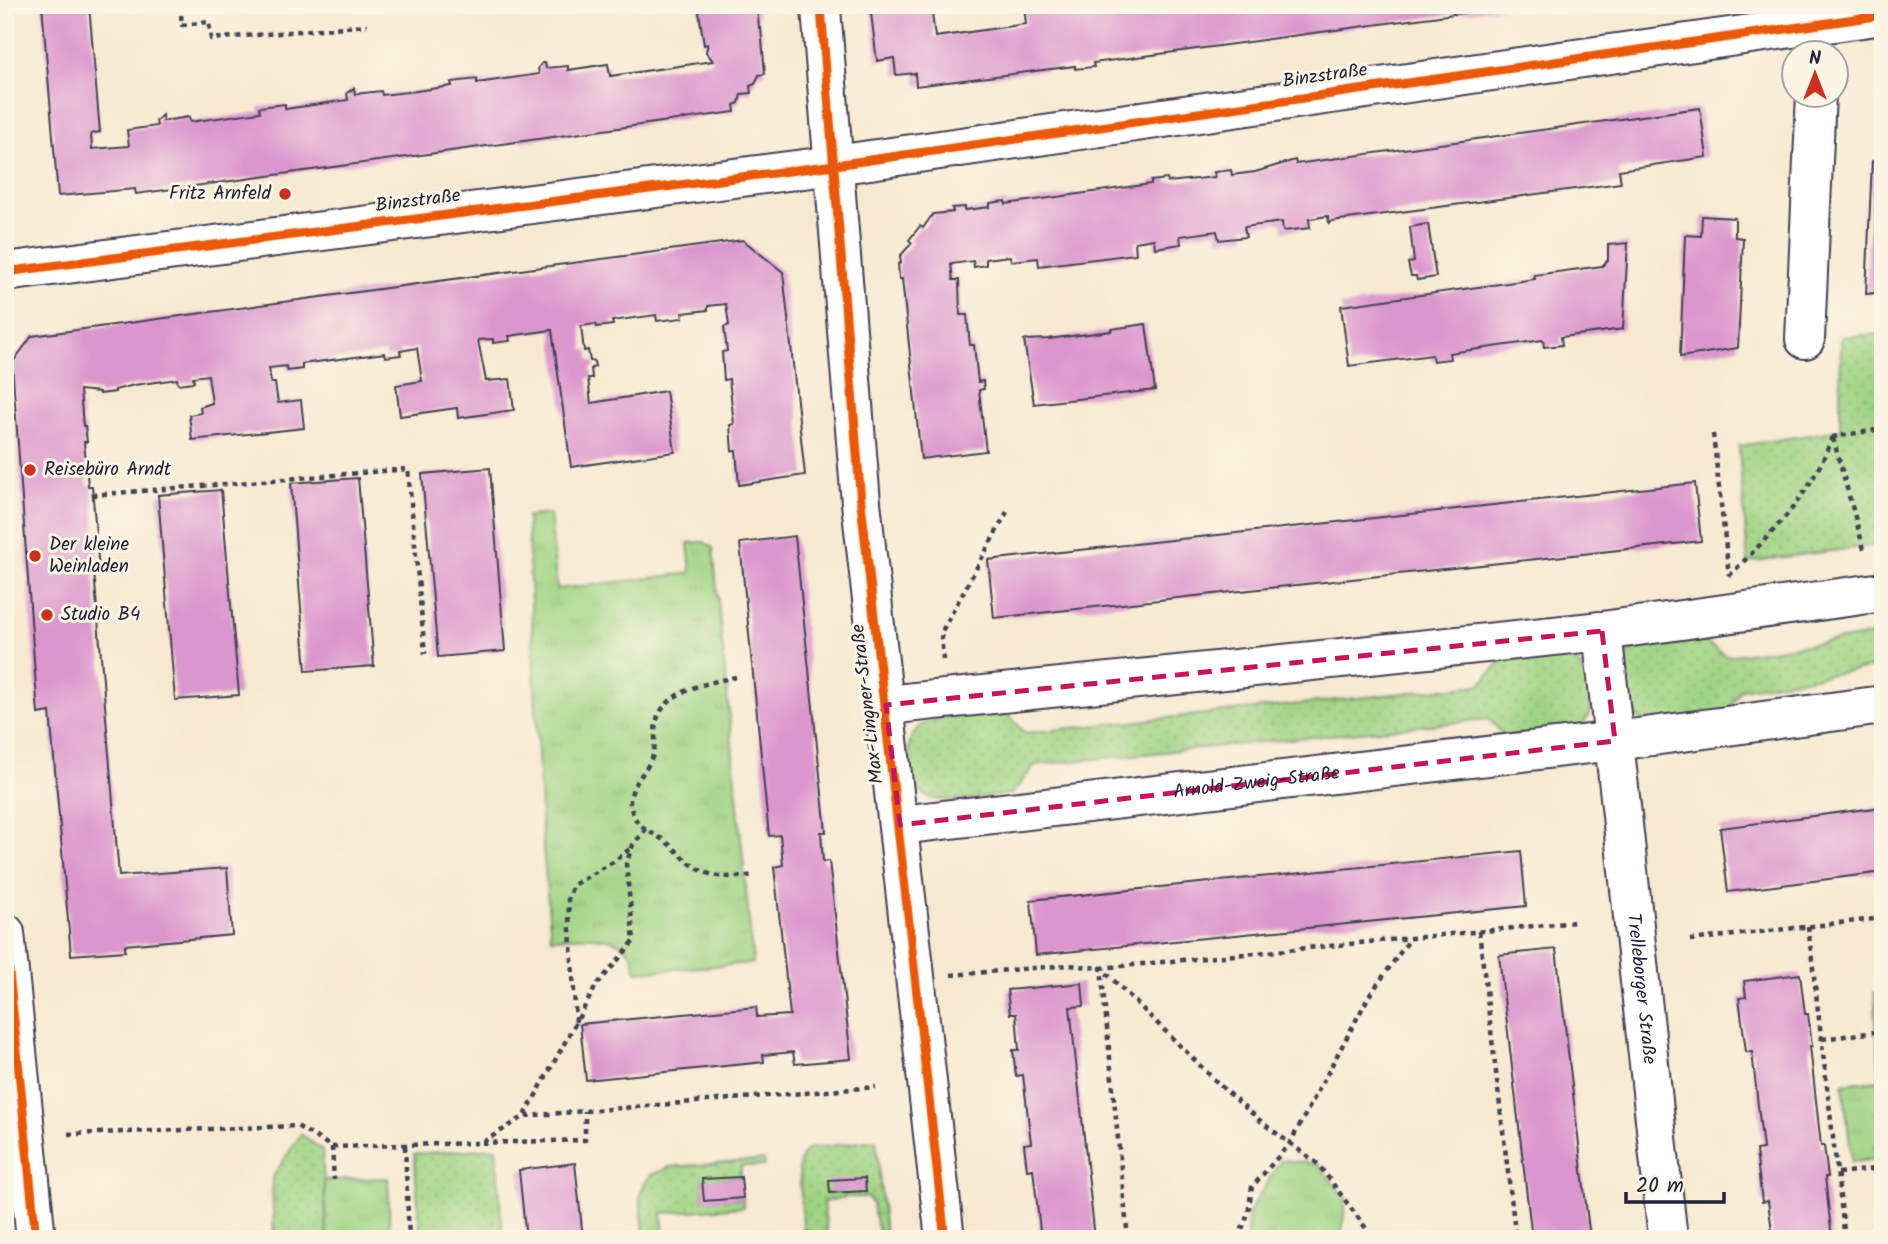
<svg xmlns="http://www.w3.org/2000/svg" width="1888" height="1244" viewBox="0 0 1888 1244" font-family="Kalam,sans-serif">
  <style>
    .grass { fill: url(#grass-dots); stroke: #607a5f; stroke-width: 2 }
    .park { fill: url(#park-tufts); stroke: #607a5f; stroke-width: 2 }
    .building { fill: #db97cd }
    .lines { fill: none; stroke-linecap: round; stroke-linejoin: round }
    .street-casing { stroke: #424052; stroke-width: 42 }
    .secondary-casing { stroke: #424052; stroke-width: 42 }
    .path { stroke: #424052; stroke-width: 4.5; stroke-dasharray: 5 5; stroke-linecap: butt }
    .street { stroke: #fff; stroke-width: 38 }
    .secondary { stroke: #fff; stroke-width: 38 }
    .cycleway-casing { stroke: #fcf5e5; stroke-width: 13 }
    .cycleway { stroke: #e8590c; stroke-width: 9 }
    .marked { fill: none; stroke: #c2185b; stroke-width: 5; stroke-dasharray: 14 9; stroke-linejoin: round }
    .poi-dot { fill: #c8321e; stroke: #fcf5e5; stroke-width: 2.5 }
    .labels { text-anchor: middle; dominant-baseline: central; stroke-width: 6; stroke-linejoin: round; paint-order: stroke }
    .street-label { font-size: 19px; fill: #22223b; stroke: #fcf5e5 }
    .poi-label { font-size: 19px; fill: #22223b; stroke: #fcf5e5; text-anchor: start }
  </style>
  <defs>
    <pattern id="grass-dots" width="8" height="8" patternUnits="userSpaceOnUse" patternTransform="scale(1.75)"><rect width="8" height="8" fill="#9fd383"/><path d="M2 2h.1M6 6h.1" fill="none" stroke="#89b572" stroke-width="1.8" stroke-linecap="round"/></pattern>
    <pattern id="park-tufts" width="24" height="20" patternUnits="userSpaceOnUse" patternTransform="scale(1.75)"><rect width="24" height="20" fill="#9fd383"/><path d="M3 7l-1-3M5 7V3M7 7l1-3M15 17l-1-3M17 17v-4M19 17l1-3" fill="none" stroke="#89b572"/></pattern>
  </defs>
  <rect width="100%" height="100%" fill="#fcf5e5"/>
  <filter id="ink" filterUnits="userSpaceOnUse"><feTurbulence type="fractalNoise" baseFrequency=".0143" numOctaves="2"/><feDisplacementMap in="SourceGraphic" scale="14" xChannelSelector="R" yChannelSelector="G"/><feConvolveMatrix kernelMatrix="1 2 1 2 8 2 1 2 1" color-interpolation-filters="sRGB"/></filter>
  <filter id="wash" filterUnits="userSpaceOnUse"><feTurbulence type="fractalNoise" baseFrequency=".00686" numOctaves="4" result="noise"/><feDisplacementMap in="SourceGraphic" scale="28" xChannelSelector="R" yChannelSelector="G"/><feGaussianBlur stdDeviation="1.57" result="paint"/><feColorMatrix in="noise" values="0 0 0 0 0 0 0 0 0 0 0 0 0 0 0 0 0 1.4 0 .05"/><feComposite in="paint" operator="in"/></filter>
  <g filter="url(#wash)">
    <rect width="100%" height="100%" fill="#f7e9d1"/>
    <!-- grass -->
    <g class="grass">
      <polygon points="1883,334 1883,544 1748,562 1739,446 1840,430 1841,337"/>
      <path d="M1883,634V666L1741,689L1724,717L1643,722C1629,711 1626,702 1624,685C1623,680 1621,673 1622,668C1624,638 1674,638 1696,635L1726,656Z"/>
      <path d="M1566,654C1595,677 1603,698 1580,729L1509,741L1489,719L1035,765L1012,794C990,796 952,804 931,798C906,789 901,745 918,728C929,717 993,705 1006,713C1013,718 1019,727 1025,733L1480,685L1501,661L1513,656Z"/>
      <polygon points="301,1134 322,1150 327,1239 274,1239 272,1178"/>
      <polygon points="876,1140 885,1237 879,1238 872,1203 867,1197 845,1197 823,1202 828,1239 804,1239 799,1167 802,1155 808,1149"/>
      <polygon points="496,1148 503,1239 421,1239 414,1154"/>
      <polygon points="764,1160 764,1166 741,1166 741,1177 702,1180 704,1200 743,1198 743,1207 662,1213 664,1239 645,1239 640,1195 645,1183 651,1175 670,1167"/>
    </g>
    <!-- park -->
    <g class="park">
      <path d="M550,514L557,589L691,573L688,543L704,542L713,548L753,963L637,972C635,967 634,960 632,955C618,931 574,937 551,938L542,836L527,516Z"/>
      <polygon points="1874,993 1883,993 1883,1158 1852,1162 1843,1084 1880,1080"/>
      <polygon points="1281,1160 1318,1164 1346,1199 1341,1239 1247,1239 1248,1214"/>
      <polygon points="388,1178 390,1239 327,1239 324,1180"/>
    </g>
    <g id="blocks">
      <!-- building -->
      <g class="building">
        <polygon points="42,5 89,5 100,132 91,134 92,149 129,146 127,130 157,126 156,121 162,115 163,121 189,117 190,122 260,112 259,107 285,104 285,109 348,100 347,93 354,88 355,94 381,91 382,95 416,91 452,86 451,82 477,79 477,83 539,74 538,68 542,63 545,63 546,68 568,66 568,70 608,64 610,76 713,61 706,52 708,44 704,45 698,5 757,5 759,28 761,28 765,74 759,75 755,84 750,86 751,93 741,94 739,103 734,105 735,112 136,194 135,189 58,196"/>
        <polygon points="870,5 931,5 935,37 1026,24 1024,6 1026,5 1506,7 1130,58 1093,63 1094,67 1075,69 1075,66 916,86 915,73 896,75 894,58 877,61"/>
        <polygon points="1700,108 1707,157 1619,170 1621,183 1332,221 1329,223 1328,216 1309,219 1310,228 1283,231 1282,222 1244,227 1246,237 1219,240 1217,231 1180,236 1181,244 1155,248 1154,239 1135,242 1136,254 1039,266 1038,258 1011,261 1010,256 986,259 986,265 974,267 973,261 951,264 953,280 959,280 960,315 967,315 970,345 974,345 978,382 983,381 984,389 979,390 986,451 921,459 902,279 899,279 898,264 901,263 900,256 912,243 909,240 920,226 923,228 933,214 953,212 952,208 965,207 965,210 990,207 990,203 997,202 1005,201 1006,204 1151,184 1151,181 1167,179 1168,182 1215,177 1214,172 1231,170 1232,175 1255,172 1295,160 1296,164"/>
        <polygon points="1883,159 1883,292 1866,294 1872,161"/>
        <polygon points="1702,216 1735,218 1735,237 1743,238 1738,348 1680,357 1685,235 1701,236"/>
        <polygon points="1428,224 1436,277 1417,280 1416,276 1411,276 1408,263 1414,262 1410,227"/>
        <polygon points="743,240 783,272 805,475 739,485 736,451 732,451 730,425 734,424 729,379 724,380 722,352 727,351 724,327 729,325 726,304 708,306 708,310 682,313 683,318 657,321 656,315 612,321 613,325 597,327 596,324 581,326 584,351 588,350 590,361 594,361 595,367 591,368 592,378 588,378 591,403 666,391 675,452 571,467 552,330 509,336 510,341 493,343 493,339 478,340 486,381 510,379 514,410 458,418 457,408 400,416 396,385 422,381 417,348 400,351 401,355 386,357 385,353 302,364 302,369 287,371 286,366 269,368 271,383 275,383 278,403 301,400 304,428 192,440 189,415 201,413 200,407 212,403 208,375 193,377 194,382 178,384 177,379 134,385 115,390 115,392 99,394 99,392 80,390 83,426 85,426 87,442 84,442 88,486 92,486 99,571 94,571 119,876 227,868 232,935 125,945 125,951 71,955 50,712 38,714 12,363 32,336"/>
        <polygon points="1628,243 1623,329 1561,337 1562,345 1544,347 1543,340 1449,353 1450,359 1433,361 1432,355 1349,366 1341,306 1535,279 1534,275 1602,266 1608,260 1608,245"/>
        <polygon points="1146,324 1155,390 1034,404 1024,340 1048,339 1111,331 1111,329"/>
        <polygon points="490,468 505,651 438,657 422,474"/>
        <polygon points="358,478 374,666 306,671 291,483"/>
        <polygon points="1695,483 1701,541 994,618 988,560"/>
        <polygon points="221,490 239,695 175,700 158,495"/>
        <polygon points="795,536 826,832 821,832 823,862 829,861 851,1059 795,1064 793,1052 763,1055 764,1062 586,1080 580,1024 756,1007 757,1017 790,1015 774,867 783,865 780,835 769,836 740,543"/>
        <polygon points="1883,807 1883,872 1728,892 1720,828"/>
        <polygon points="1521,851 1526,906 1036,955 1031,900"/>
        <polygon points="1556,949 1574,1102 1590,1239 1532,1239 1499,955"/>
        <polygon points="1800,974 1805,1014 1808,1014 1812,1046 1810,1046 1821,1146 1824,1146 1828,1177 1825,1177 1832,1239 1773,1239 1768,1201 1762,1202 1756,1150 1763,1149 1752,1052 1746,1052 1739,998 1746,997 1744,981"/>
        <polygon points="1082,983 1084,1006 1070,1007 1095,1239 1041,1239 1033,1169 1027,1170 1024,1144 1031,1143 1023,1075 1016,1076 1013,1050 1019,1050 1016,1014 1010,1014 1007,990"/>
        <polygon points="575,1163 583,1239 526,1239 519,1170"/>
        <polygon points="741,1177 743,1198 704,1201 702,1179"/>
        <polygon points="865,1178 866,1191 830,1193 829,1180"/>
      </g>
    </g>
  </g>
  <g filter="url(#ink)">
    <use href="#blocks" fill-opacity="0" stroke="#424052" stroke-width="2"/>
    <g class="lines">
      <defs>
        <g id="street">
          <polyline points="821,9 861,503 945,1239"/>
          <polyline points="5,272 835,165 1883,15"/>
          <polyline points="1805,339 1816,94"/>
          <path id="s1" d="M1602,631L1668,1239"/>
          <polyline points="886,705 1602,631 1883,592"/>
          <path id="s2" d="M900,825L1615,741L1883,705"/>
        </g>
        <polyline id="secondary" points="5,933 36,1239"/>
      </defs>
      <!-- street casing -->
      <use href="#street" class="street-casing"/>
      <!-- secondary casing -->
      <use href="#secondary" class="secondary-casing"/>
      <!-- path -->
      <g class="path">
        <polyline points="180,5 182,25 209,22 211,39 367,25"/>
        <polyline points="1713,434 1729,575"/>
        <polyline points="1832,437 1883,429"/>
        <polyline points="1833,438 1865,553"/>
        <polyline points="92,495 408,469 425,654"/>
        <path d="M1729,576C1770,535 1813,494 1832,437"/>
        <polyline points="943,660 941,633 1007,512"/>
        <path d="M736,677C709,683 664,689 656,723C654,735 657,747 651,760C644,774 630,786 630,803C630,807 633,815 635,818C641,829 655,834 665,841C681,853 687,865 707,873C723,879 739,877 755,875"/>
        <polyline points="1808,926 1845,1239"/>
        <polyline points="1479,931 1516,1239"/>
        <polyline points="1690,940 1883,918"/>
        <polyline points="951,975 1069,965 1101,968 1576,922"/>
        <polyline points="576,1022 568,899 573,885 613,862 632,847"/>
        <polyline points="1822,1039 1883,1031"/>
        <polyline points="525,1115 596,986 634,941 626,864 633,845 646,829"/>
        <polyline points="68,1134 297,1126 332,1147 585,1140 585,1111"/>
        <polyline points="483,1142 525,1116 876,1087"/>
        <polyline points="405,1146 409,1239"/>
        <polyline points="332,1147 334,1180"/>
        <polyline points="1838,1173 1883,1168"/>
        <polyline points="1128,1239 1101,968 1222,1087 1264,1124 1318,1164 1374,1239"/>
        <polyline points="1238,1239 1248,1214 1252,1187 1290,1143 1369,996 1410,939"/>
      </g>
      <!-- street -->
      <use href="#street" class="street"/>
      <!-- secondary -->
      <use href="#secondary" class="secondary"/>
      <defs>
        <g id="cycleway">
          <polyline points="821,9 861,503 945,1239"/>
          <polyline points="5,272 835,165 1883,15"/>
          <polyline points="5,933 36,1239"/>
        </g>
      </defs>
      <!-- cycleway casing -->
      <use href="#cycleway" class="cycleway-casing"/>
      <!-- cycleway -->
      <use href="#cycleway" class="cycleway"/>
    </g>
  </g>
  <!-- marked area -->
  <path class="marked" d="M1602,631L1615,741L900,825L886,705Z"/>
  <!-- markers -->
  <g class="poi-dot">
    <circle cx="285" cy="194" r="7"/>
    <circle cx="30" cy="470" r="7"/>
    <circle cx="35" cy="556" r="7"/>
    <circle cx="47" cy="615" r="7"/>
  </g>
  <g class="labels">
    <!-- street labels -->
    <g class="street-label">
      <text transform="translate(1325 76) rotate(-8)">Binzstraße</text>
      <text transform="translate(418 201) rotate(-7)">Binzstraße</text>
      <text transform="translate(868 704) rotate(-97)">Max-Lingner-Straße</text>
      <text stroke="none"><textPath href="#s2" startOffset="359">Arnold-Zweig-Straße</textPath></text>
      <text stroke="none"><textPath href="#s1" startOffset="360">Trelleborger Straße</textPath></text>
    </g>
    <!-- poi labels -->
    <g class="poi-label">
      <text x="271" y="194" text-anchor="end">Fritz Arnfeld</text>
      <text x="44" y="470">Reisebüro Arndt</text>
      <text x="49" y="545">Der kleine<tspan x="49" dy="22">Weinladen</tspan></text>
      <text x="61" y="615">Studio B4</text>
    </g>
  </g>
  <!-- margin -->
  <rect width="1888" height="1244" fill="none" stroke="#fcf5e5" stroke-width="28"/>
  <!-- north arrow -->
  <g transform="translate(1815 74)"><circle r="33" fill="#fcf5e5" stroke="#a5a1a1" stroke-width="2"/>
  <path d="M0-5L12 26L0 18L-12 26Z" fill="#c8321e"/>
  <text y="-10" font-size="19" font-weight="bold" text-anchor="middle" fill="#22223b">N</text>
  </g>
  <!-- scale -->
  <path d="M1626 1192v10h98v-10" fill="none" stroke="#22223b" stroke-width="3.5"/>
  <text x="1636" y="1192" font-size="21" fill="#22223b" stroke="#fcf5e5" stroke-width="5" paint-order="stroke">20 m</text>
</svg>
